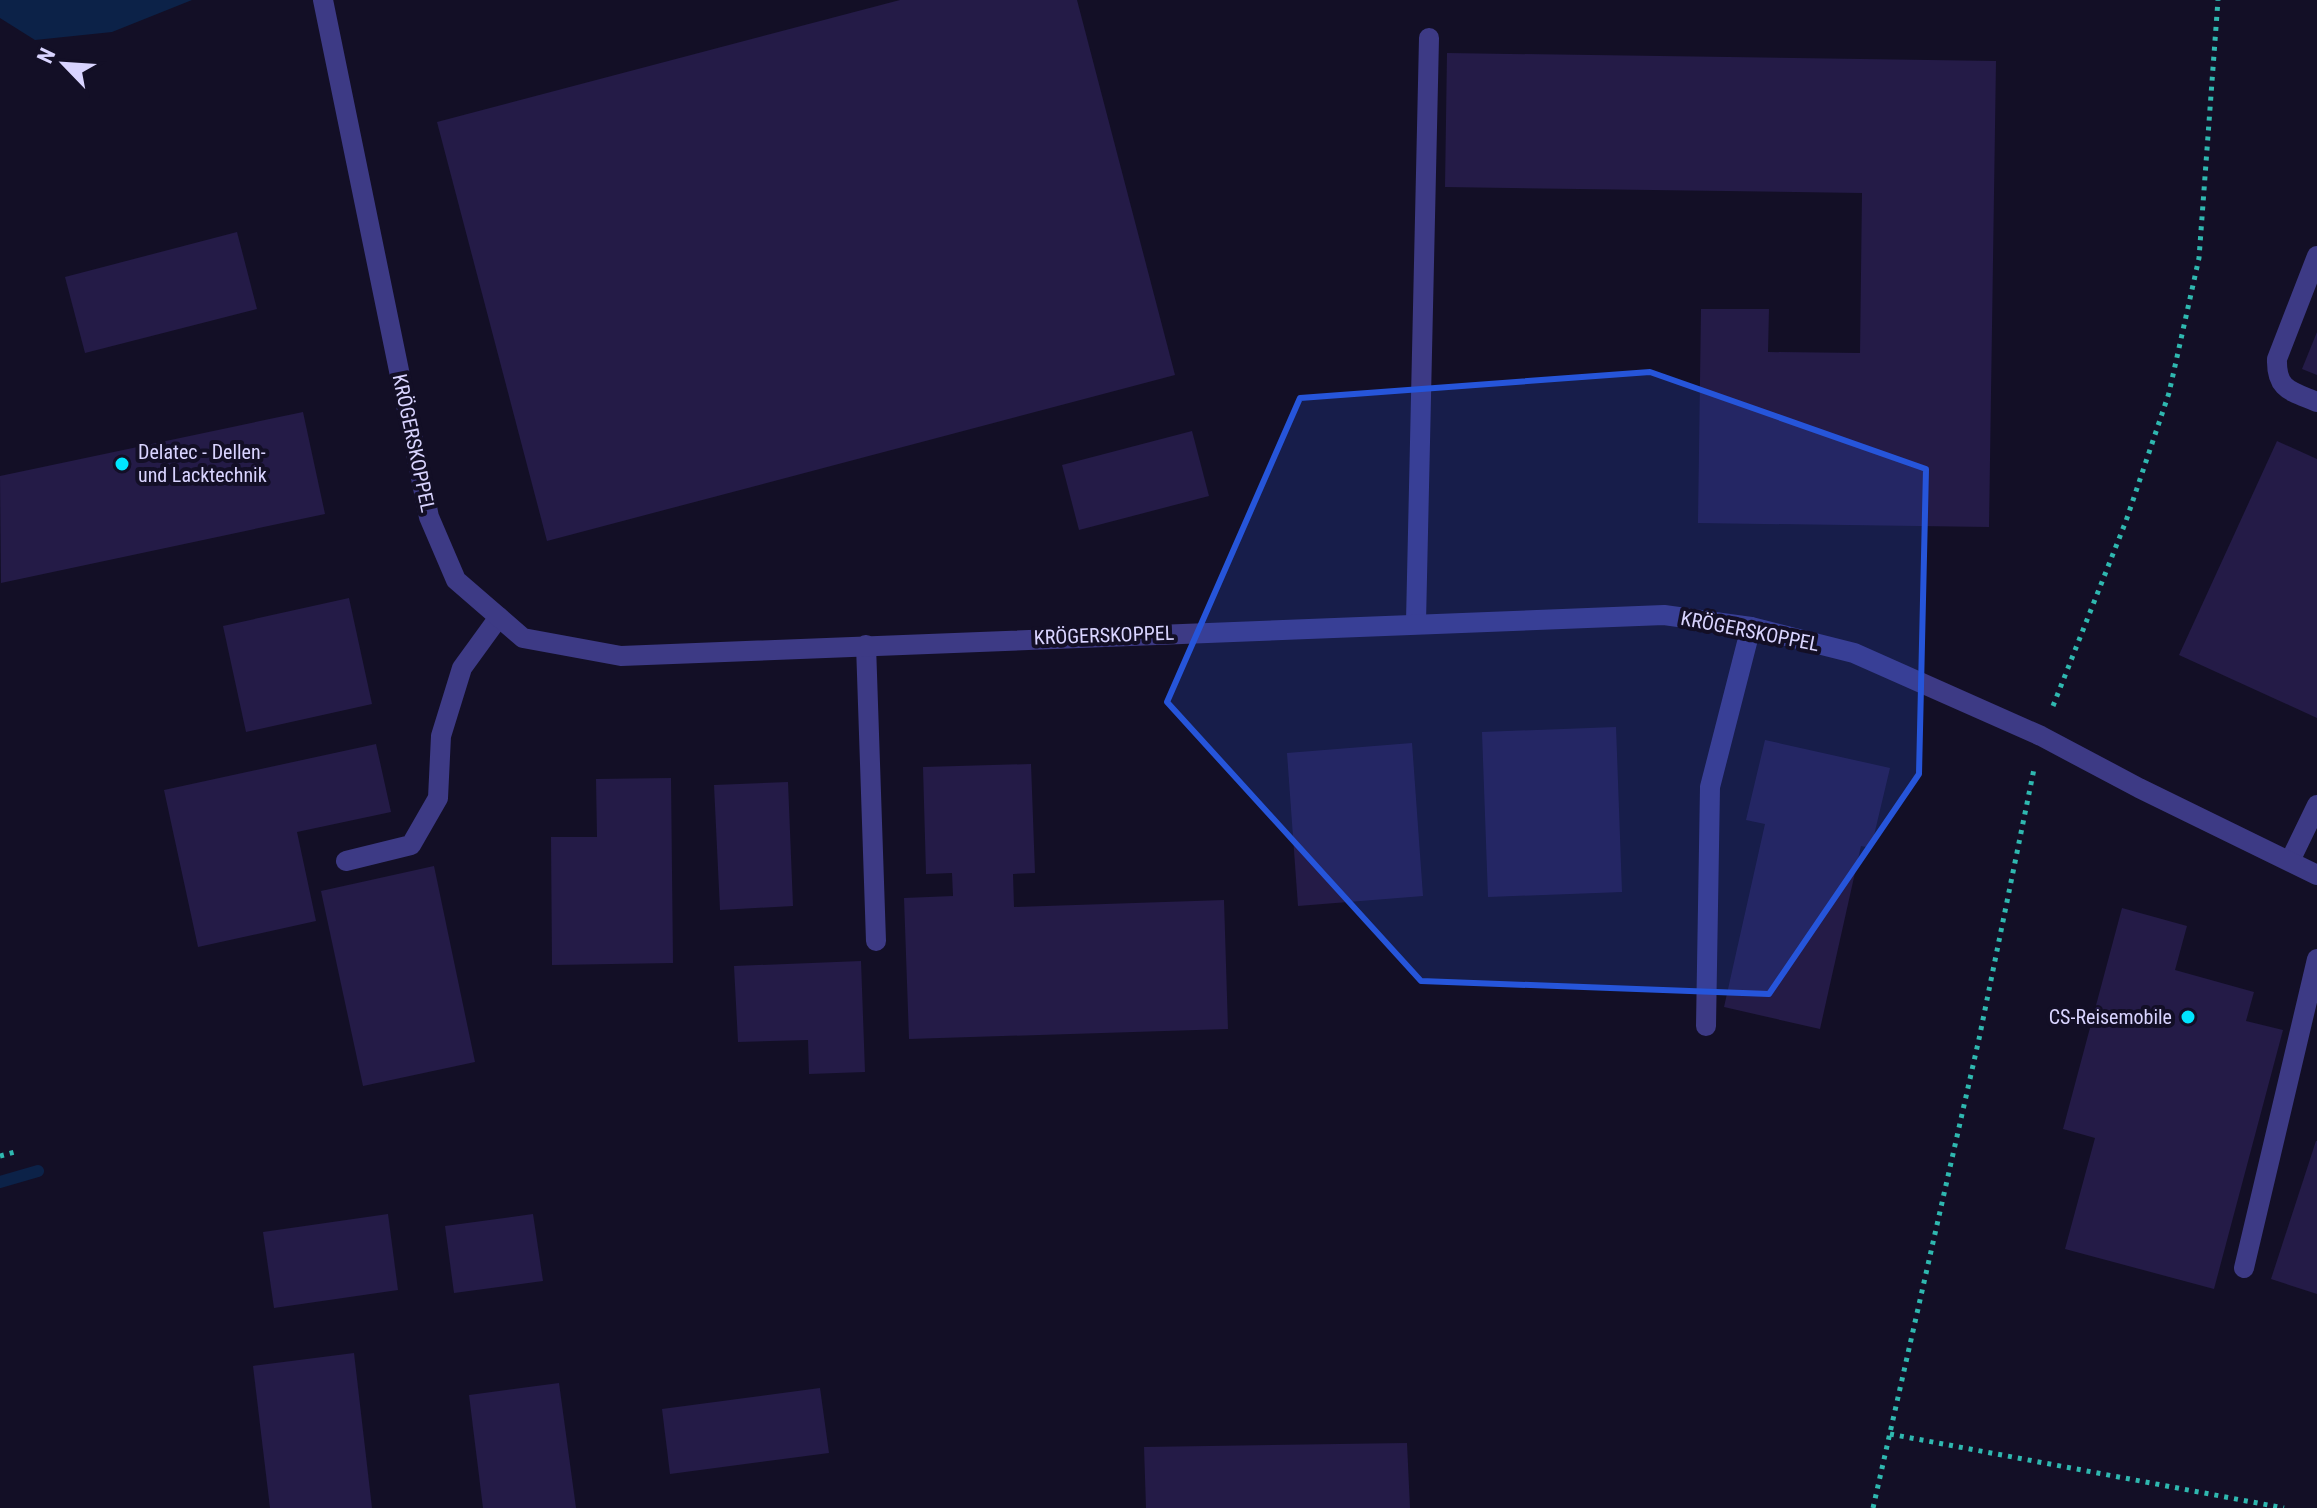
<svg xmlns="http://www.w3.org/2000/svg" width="2317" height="1508" viewBox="0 0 2317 1508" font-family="'Roboto Condensed',sans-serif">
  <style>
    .water { fill: #0c2248 }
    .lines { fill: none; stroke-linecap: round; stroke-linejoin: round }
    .stream { stroke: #0c2248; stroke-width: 12 }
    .building { fill: #241b47 }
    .path { stroke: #2fb8b0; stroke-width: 5; stroke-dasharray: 4 6; stroke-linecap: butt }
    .lane { stroke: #3d3a85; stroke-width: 20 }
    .street { stroke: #3d3a85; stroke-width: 20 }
    .marked { fill: #2655da; fill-opacity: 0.2; stroke: #2655da; stroke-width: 6; stroke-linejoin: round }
    .poi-dot { fill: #00e5ff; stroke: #130f26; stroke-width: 3 }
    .labels { text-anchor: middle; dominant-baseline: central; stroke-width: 8; stroke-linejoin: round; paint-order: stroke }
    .street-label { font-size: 20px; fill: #d9d4ff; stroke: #130f26 }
    .poi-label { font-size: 20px; fill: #d9d4ff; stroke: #130f26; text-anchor: start }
  </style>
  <rect width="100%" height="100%" fill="#130f26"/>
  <!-- water -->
  <polygon class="water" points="0,0 192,0 112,32 35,40 0,18"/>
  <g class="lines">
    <!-- stream -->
    <polyline class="stream" points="0,1182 38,1171"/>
  </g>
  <!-- building -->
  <g class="building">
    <polygon points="900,0 1077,0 1175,375 547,541 437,122"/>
    <polygon points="1447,53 1996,61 1989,527 1698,523 1701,309 1769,309 1768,352 1860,353 1862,193 1445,187"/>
    <polygon points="237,232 257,309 85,353 65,277"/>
    <polygon points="2317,332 2317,375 2302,369"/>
    <polygon points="303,412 325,514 1,583 0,476"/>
    <polygon points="1192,431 1209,496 1079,530 1062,465"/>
    <polygon points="2277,441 2317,459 2317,718 2179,655"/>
    <polygon points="349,598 372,704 246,732 223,626"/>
    <polygon points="1616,727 1622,892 1488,897 1482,732"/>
    <polygon points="1765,740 1890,768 1871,848 1861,846 1820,1029 1724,1007 1765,824 1746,820"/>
    <polygon points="1412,743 1423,896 1298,906 1287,753"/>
    <polygon points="376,744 391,812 297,832 316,921 198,947 164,790"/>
    <polygon points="1031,764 1035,873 1013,874 1014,907 1224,900 1228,1029 909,1039 904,898 953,896 952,873 926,874 923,767"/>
    <polygon points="671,778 673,963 552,965 551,837 597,837 596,779"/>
    <polygon points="788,782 793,906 720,910 714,785"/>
    <polygon points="434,866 475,1062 363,1086 321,891"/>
    <polygon points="2122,908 2187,926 2175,970 2254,992 2246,1021 2283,1030 2214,1289 2065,1249 2095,1138 2063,1129"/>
    <polygon points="861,961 865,1072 809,1074 808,1040 738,1042 734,966"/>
    <polygon points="2316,1141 2317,1141 2317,1294 2271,1279"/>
    <polygon points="388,1214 398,1290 274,1308 263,1232"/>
    <polygon points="533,1214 543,1281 454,1293 445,1226"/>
    <polygon points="354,1353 372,1508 270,1508 253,1366"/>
    <polygon points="559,1383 576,1508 483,1508 469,1395"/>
    <polygon points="820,1388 829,1453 670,1474 662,1409"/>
    <polygon points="1407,1443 1410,1508 1146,1508 1144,1447"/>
  </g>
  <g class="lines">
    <!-- path -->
    <g class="path">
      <polyline points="2053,706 2126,521 2169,393 2199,258 2218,0"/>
      <polyline points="0,1156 15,1152"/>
      <polyline points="1890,1434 2284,1508"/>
      <polyline points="1873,1508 1979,1039 2034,769"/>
    </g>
    <!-- lane -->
    <g class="lane">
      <path d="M2317,256L2277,359C2276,390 2291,391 2317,402"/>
      <polyline points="1416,622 1429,38"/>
      <polyline points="866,645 876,941"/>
      <polyline points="346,861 411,845 438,798 441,736 462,668 499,617"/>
      <polyline points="2290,861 2317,805"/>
      <polyline points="1706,1026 1710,787 1751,627"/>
      <polyline points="2244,1268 2317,959"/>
    </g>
    <!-- street -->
    <polyline class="street" points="323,0 429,517 456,580 523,638 621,656 1664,615 1751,627 1854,653 2041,736 2139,788 2317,875"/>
  </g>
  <!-- marked area -->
  <path class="marked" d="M1650,372L1926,469L1919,774L1769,994L1421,981L1167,702L1300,398Z"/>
  <!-- markers -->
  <g class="poi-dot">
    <circle cx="122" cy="464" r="8"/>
    <circle cx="2188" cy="1017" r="8"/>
  </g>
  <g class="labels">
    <!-- street labels -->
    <g class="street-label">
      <text transform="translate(414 443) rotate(78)">KRÖGERSKOPPEL</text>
      <text transform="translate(1750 631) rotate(11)">KRÖGERSKOPPEL</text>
      <text transform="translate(1104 635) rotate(-2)">KRÖGERSKOPPEL</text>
    </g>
    <!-- poi labels -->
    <g class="poi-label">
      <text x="138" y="452">Delatec - Dellen-<tspan x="138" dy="23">und Lacktechnik</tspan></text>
      <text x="2172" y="1017" text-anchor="end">CS-Reisemobile</text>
    </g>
  </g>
  <!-- north arrow -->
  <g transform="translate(64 64) rotate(295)" stroke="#130f26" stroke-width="6" paint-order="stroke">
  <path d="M0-6L14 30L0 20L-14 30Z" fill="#d9d4ff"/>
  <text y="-12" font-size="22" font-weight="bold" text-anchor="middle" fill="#d9d4ff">N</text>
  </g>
</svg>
